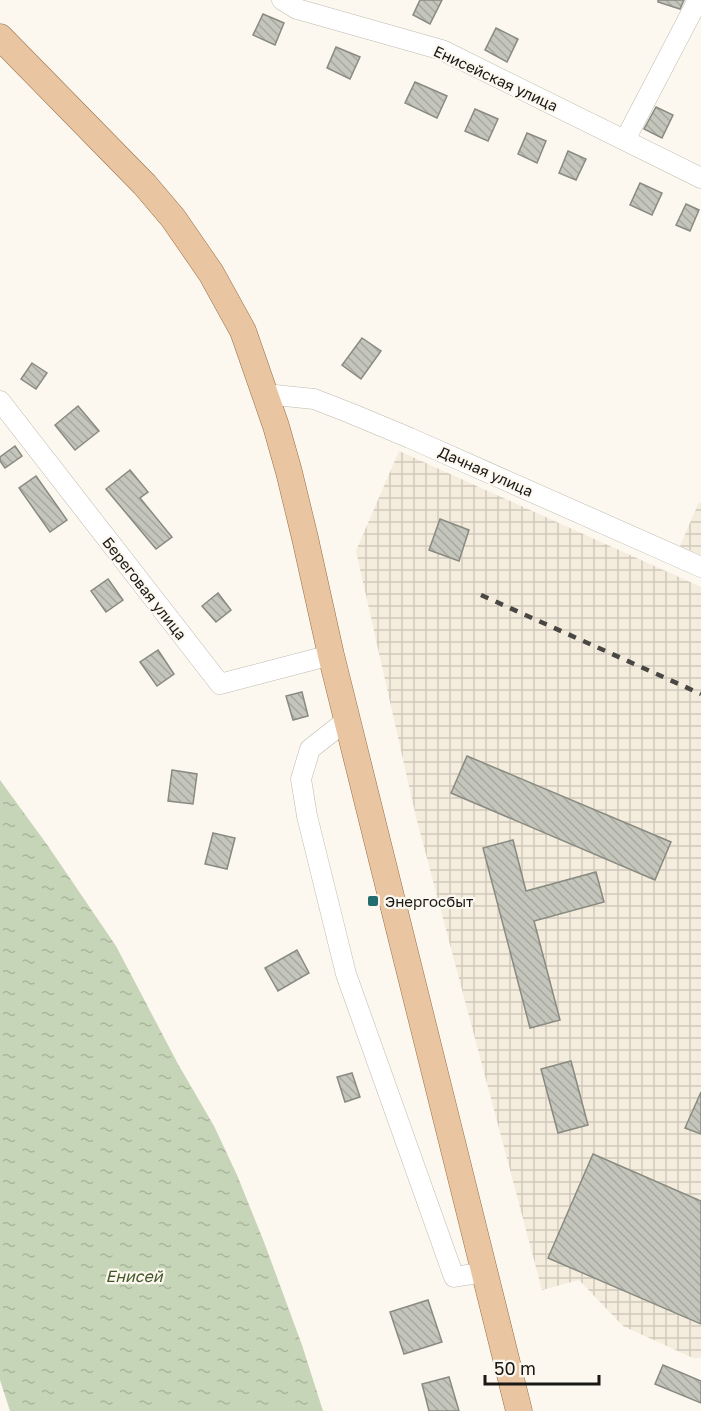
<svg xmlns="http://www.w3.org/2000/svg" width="701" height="1411" viewBox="0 0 701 1411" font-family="'Golos Text',sans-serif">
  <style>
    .industrial { fill: url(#industrial-grid) }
    .water { fill: url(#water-ripples) }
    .building { fill: url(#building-back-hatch); stroke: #898a81; stroke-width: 1.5 }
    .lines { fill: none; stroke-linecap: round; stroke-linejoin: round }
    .minor-casing { stroke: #bebab1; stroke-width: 21 }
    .major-casing { stroke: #976f48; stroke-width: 27 }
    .minor { stroke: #fff; stroke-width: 20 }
    .major { stroke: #e9c5a2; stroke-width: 26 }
    .rail { stroke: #494743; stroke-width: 4.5; stroke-dasharray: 8 8; stroke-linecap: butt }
    .poi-dot { fill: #226e6e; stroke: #fcf8ef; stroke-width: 2 }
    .labels { text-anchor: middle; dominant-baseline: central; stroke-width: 4.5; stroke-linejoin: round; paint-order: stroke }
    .street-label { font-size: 15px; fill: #191815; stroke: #fcf8ef }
    .poi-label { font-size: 15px; fill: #191815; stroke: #fcf8ef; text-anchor: start }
    .water-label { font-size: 16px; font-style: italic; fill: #42572a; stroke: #fcf8ef }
  </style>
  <defs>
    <pattern id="industrial-grid" width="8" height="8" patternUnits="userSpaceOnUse" patternTransform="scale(1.5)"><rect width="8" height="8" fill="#f4ecdc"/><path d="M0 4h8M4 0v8" fill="none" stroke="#d1cabc"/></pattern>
    <pattern id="water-ripples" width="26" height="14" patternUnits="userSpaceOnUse" patternTransform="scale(1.5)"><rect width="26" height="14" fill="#c6d5b7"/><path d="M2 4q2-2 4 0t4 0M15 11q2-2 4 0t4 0" fill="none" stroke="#aab69c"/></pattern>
    <pattern id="building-back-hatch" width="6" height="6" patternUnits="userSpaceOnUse" patternTransform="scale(1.5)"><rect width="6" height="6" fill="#c4c5bb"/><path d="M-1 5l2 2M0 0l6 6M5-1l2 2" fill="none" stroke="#a8a8a0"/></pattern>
  </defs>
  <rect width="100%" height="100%" fill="#fcf8ef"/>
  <!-- industrial -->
  <g class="industrial">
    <polygon points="399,451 701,587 701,1358 693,1358 623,1326 579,1280 542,1290 416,817 356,551"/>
    <polygon points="699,502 701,503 701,555 680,546"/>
  </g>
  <!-- water -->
  <polygon class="water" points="0,780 48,846 116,946 178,1064 214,1126 237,1175 264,1242 302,1345 323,1411 10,1411 0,1380"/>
  <!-- building -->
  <g class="building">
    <polygon points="420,0 442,0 430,24 413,15"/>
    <polygon points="658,0 684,0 680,9 658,2"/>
    <polygon points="263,14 284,23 275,45 253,35"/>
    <polygon points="496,28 518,39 507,62 485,50"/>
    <polygon points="336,47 360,57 350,79 327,68"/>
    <polygon points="415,82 447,96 437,118 405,103"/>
    <polygon points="656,107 673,115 662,138 644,129"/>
    <polygon points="475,109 498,119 488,141 465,131"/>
    <polygon points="527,133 546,141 537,163 518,154"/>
    <polygon points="568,151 586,159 576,180 559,173"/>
    <polygon points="640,183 662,193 652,215 630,205"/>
    <polygon points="686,204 699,210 690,231 676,225"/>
    <polygon points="362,338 381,351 361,379 342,365"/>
    <polygon points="32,363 47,373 36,389 21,379"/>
    <polygon points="78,406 99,431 75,450 55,425"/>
    <polygon points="15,446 22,456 5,468 0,461 0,457"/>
    <polygon points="130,470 148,492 140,498 172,537 156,549 106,489"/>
    <polygon points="36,476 67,520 50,532 19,488"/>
    <polygon points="440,519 469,530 459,561 429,550"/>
    <polygon points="108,579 123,600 106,612 91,591"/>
    <polygon points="218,593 231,610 216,622 202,606"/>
    <polygon points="158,650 174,674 157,686 140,662"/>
    <polygon points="302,692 308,716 293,720 286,696"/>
    <polygon points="467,756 671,842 655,880 451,793"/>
    <polygon points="172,770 197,774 193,804 168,801"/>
    <polygon points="213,833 235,838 227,869 205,864"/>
    <polygon points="513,840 526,891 596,872 604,902 534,921 560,1020 530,1028 483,848"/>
    <polygon points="297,950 309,973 278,991 265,968"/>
    <polygon points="571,1061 588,1125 558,1133 541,1069"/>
    <polygon points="352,1073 360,1097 345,1102 337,1077"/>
    <polygon points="701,1092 701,1134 685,1128"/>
    <polygon points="593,1154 701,1201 701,1324 548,1258"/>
    <polygon points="428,1300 442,1342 404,1354 390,1312"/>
    <polygon points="663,1365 701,1381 701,1403 655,1384"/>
    <polygon points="449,1377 459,1411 429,1411 422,1384"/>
  </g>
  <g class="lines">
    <defs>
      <g id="minor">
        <polyline points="282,0 297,9 442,50 701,178"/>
        <polyline points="625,140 698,0"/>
        <polyline points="265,394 314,399 350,413 410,438 701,567"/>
        <polyline points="0,401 220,684 331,655"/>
        <polyline points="347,720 310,749 301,779 307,816 346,974 454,1277 485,1272"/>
      </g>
      <polyline id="major" points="0,37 145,185 173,218 211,273 243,331 276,426 289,472 305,538 331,655 519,1411"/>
    </defs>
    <!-- minor casing -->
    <use href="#minor" class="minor-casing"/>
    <!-- major casing -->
    <use href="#major" class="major-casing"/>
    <!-- minor -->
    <use href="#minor" class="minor"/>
    <!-- major -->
    <use href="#major" class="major"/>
    <!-- rail -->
    <polyline class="rail" points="481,595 701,694"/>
  </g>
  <!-- markers -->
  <rect class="poi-dot" x="367" y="895" width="12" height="12" rx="3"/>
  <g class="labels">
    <!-- street labels -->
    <g class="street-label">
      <text transform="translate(496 78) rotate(25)">Енисейская улица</text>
      <text transform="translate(486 471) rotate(24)">Дачная улица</text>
      <text transform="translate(145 588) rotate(52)">Береговая улица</text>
    </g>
    <!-- poi labels -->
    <g class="poi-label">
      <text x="385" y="901">Энергосбыт</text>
    </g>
    <!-- water labels -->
    <g class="water-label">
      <text x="134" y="1276">Енисей</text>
    </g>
  </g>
  <!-- scale -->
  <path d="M485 1375v9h114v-9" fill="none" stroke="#191815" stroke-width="3"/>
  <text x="494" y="1375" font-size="18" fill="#191815" stroke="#fcf8ef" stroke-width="4.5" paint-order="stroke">50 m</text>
</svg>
